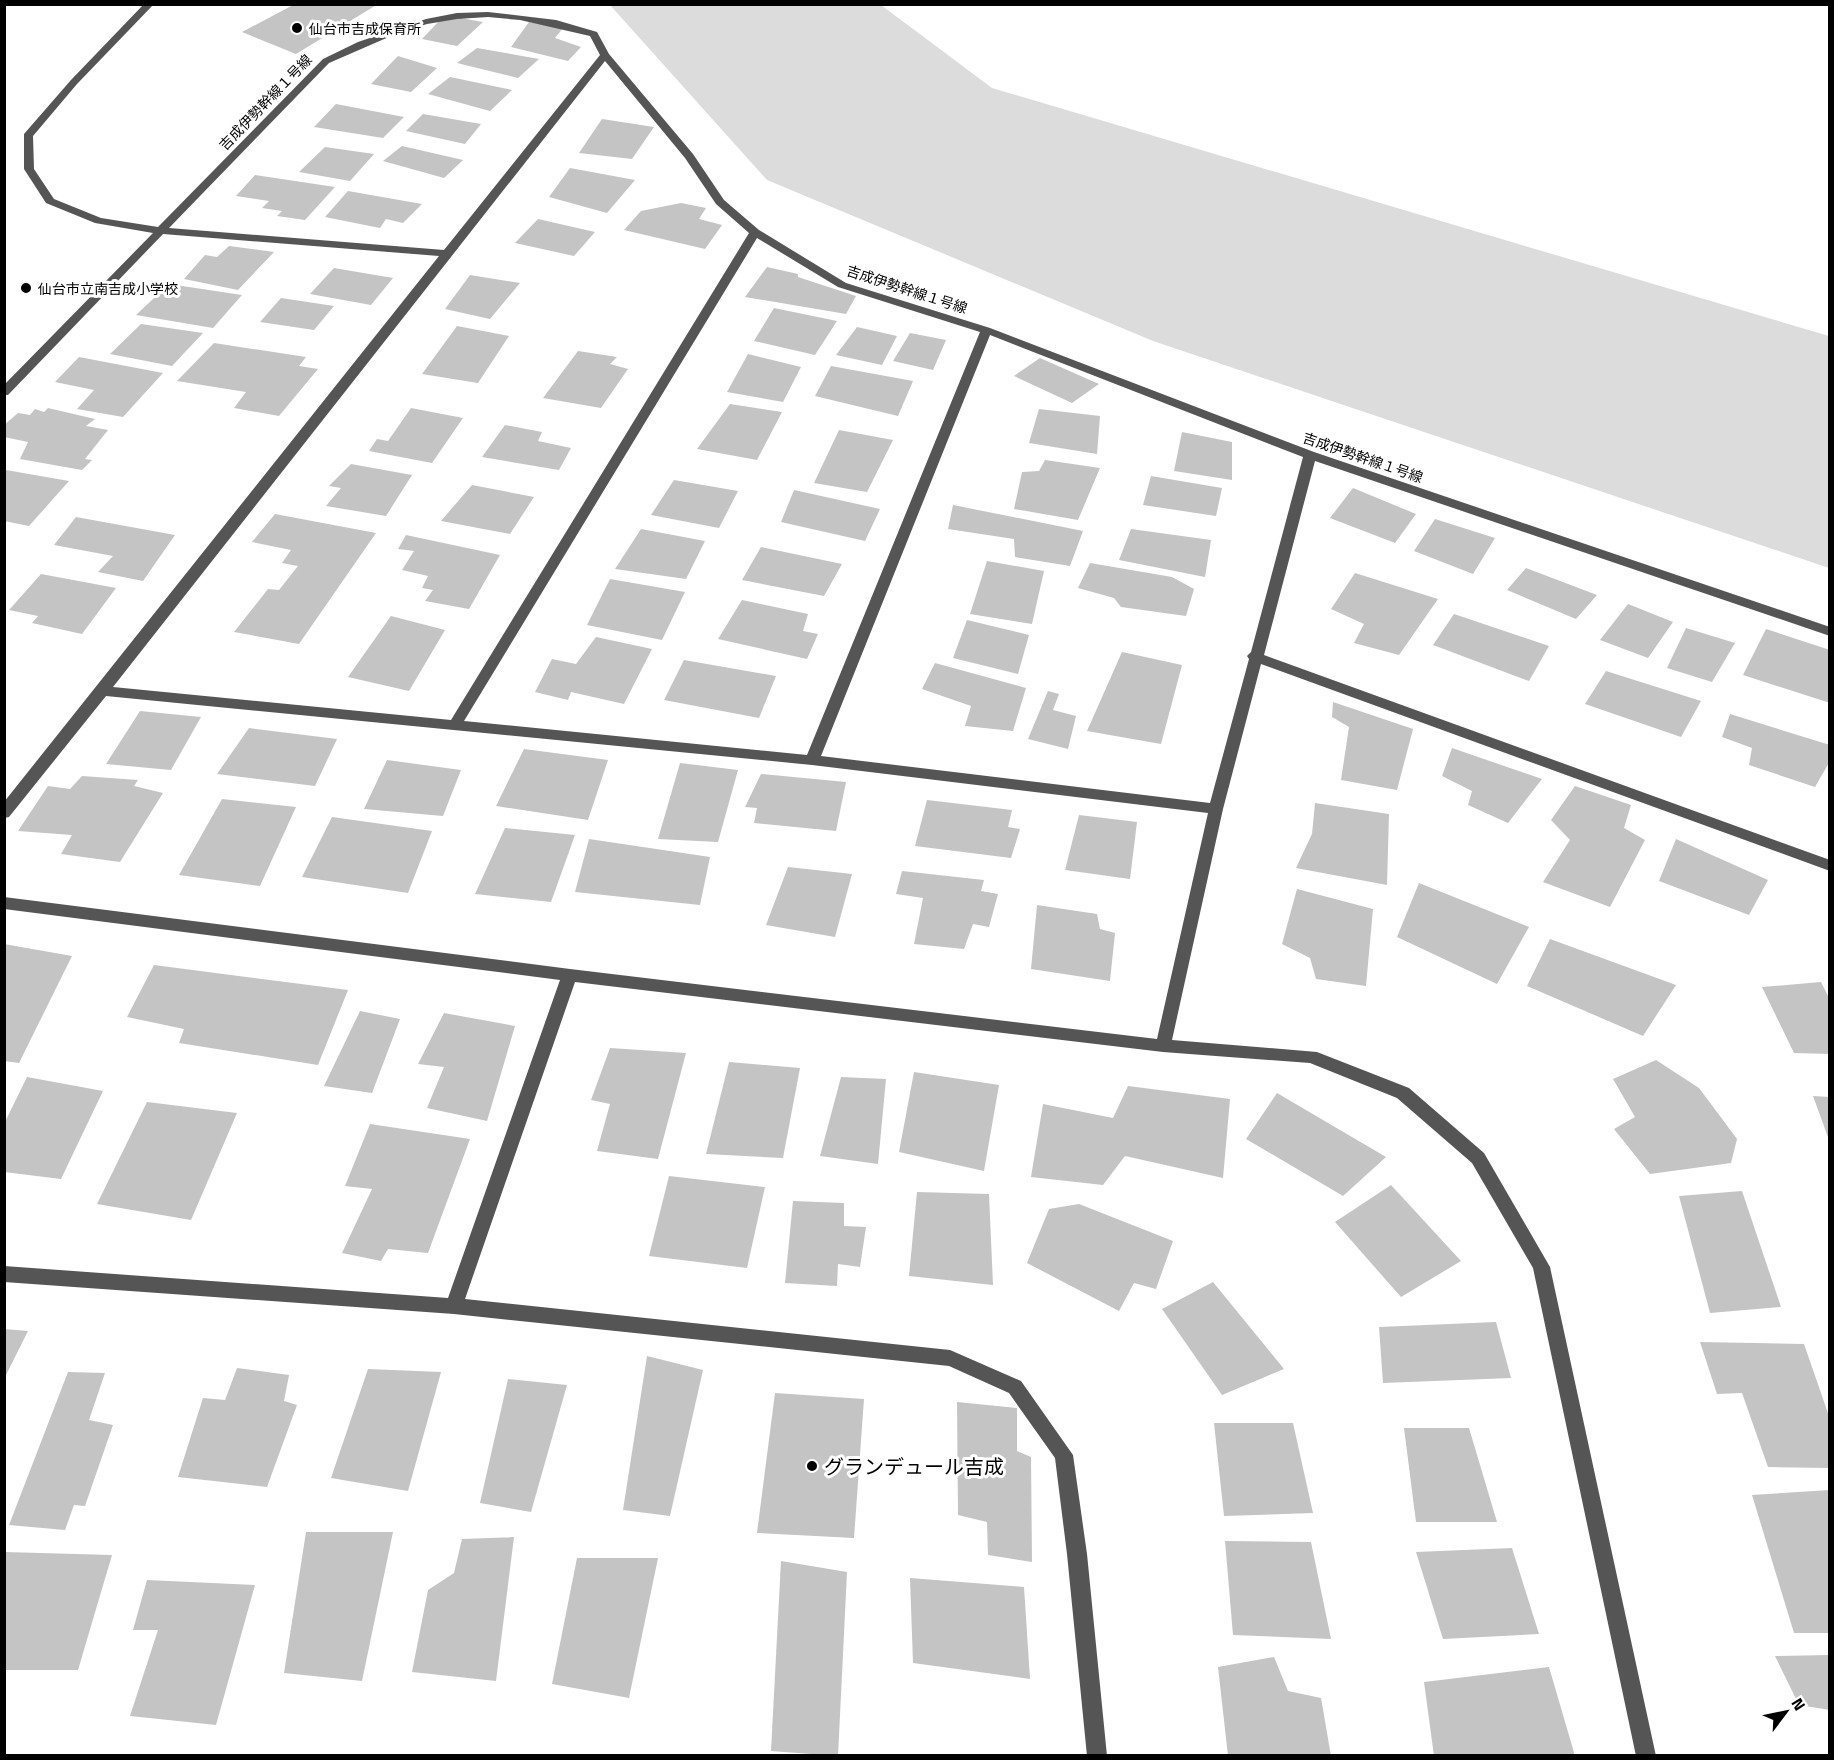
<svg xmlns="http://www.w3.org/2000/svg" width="1834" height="1760" viewBox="0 0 1834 1760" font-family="'Titillium Web','Noto Sans JP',sans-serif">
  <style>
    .green { fill: #dcdcdc }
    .building { fill: #c4c4c4 }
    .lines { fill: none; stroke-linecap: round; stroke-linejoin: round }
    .minor { fill: #555; fill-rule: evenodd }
    .poi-dot { fill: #000; stroke: #fff; stroke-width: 2 }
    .labels { text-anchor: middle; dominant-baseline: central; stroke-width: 6; stroke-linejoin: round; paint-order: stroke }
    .far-poi-label { font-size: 14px; fill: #000; stroke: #fff; text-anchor: start }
    .far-street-label { font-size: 14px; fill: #000; stroke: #fff }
    .near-poi-label { font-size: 20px; fill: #000; stroke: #fff; text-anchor: start }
  </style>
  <rect width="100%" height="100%" fill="#fff"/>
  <!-- green -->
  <polygon class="green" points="610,5 881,5 992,88 1829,336 1829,568 1153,341 767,180"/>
  <!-- building -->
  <g class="building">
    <polygon points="295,4 378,4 296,54 242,32"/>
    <polygon points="461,18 483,22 457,46 422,39 441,19"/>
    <polygon points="529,22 563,28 555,38 581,47 568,61 511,47"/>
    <polygon points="477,48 539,59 518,78 457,63"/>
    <polygon points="398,56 437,68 411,92 371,84"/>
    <polygon points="450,77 512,90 490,111 428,94"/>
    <polygon points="336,104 404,117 383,138 314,127"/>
    <polygon points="423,114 481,124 465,144 406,131"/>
    <polygon points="602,119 654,127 632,159 579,153"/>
    <polygon points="402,146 463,160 444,178 383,161"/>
    <polygon points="325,147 374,154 350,181 299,172"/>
    <polygon points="570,168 635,180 607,213 549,197"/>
    <polygon points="255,175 335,187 305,220 277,216 282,211 262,208 269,201 236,196"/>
    <polygon points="348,191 422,204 403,223 386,219 380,228 325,217"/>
    <polygon points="681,203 706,208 699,219 722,225 705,249 624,230 641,211"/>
    <polygon points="538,219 595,232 574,256 515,243"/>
    <polygon points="229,246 274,252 238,290 184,279 205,255 217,257"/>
    <polygon points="767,267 798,274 798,277 856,296 846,314 745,297"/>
    <polygon points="334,268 393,278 371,305 310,294"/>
    <polygon points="470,275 520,283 490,319 445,309"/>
    <polygon points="169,284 242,295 213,328 136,315"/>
    <polygon points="281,298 334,306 314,330 260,322"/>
    <polygon points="774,308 837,321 815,355 754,341"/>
    <polygon points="141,324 203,333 172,366 110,354"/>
    <polygon points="457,326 509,336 478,383 422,374"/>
    <polygon points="857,327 897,336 882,365 836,355"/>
    <polygon points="910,333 946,340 933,370 893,361"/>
    <polygon points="214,343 306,357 299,366 318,369 279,416 234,408 246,392 177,381"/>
    <polygon points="578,351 617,357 610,364 628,369 601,408 543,398"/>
    <polygon points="748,354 801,367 783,402 727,392"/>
    <polygon points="79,357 163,373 123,417 77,409 94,390 55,382"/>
    <polygon points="1040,358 1099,384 1072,403 1014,376"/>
    <polygon points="831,366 913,381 898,416 815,396"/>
    <polygon points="730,404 782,412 757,460 697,449"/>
    <polygon points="48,408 95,419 86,426 108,430 85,459 92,460 82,470 20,459 28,442 4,437 4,425 18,413 30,415 35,409 44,412"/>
    <polygon points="411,408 463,418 432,463 369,451 377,439 388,441"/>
    <polygon points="1039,409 1100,416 1097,454 1029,443"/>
    <polygon points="505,425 542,432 538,441 571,448 559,470 482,457"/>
    <polygon points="839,430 893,440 867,492 814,483"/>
    <polygon points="1182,432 1232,442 1232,480 1174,471"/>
    <polygon points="1045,460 1100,468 1078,520 1014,509 1022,472 1039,471"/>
    <polygon points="351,464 412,475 386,516 326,506 341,488 329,486"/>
    <polygon points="6,470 69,481 29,526 4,521"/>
    <polygon points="1151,476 1222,488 1216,516 1143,505"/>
    <polygon points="674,480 738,491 719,528 651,515"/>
    <polygon points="472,485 534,497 510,534 441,521"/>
    <polygon points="1353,488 1416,514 1395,543 1330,518"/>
    <polygon points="794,490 880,509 865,541 781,522"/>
    <polygon points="953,505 1083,531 1070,566 1015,557 1014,539 948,529"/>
    <polygon points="275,514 376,533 299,644 234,632 268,589 279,590 298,566 282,563 291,550 252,542"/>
    <polygon points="76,517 175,535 143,581 98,572 113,556 54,545"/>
    <polygon points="1435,519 1495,538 1473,574 1414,551"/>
    <polygon points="641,529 705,541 686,579 615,569"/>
    <polygon points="1131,529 1211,540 1205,577 1119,560"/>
    <polygon points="406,535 500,555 469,609 425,601 433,590 422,588 428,576 402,570 414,551 398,549"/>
    <polygon points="761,547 842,564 824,596 742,580"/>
    <polygon points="987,561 1044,571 1032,624 970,614"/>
    <polygon points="1090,563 1172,577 1194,589 1186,616 1121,607 1114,598 1078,588"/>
    <polygon points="1526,568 1597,595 1576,619 1507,590"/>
    <polygon points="1355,573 1438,599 1399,655 1354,643 1364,624 1331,609"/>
    <polygon points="41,574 116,588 82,634 32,623 38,616 9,610"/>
    <polygon points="610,579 685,592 662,640 587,625"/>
    <polygon points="742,600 808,614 803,631 818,634 807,659 718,639"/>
    <polygon points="1628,604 1673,622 1648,658 1600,640"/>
    <polygon points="1454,614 1549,646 1529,681 1433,645"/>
    <polygon points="391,616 445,630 409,691 348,677"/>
    <polygon points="967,620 1029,635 1018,674 953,658"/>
    <polygon points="1686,628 1735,643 1712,682 1667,668"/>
    <polygon points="1766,629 1830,650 1830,703 1743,675"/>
    <polygon points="596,637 652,649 624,704 571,692 568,700 535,692 552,659 576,664"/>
    <polygon points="1122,652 1182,665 1161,744 1087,731"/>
    <polygon points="684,660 776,676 759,718 664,700"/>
    <polygon points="935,663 1026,688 1013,731 965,726 971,706 922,689"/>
    <polygon points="1606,671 1701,701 1681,737 1585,704"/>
    <polygon points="1048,691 1059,694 1053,710 1076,716 1068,749 1028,739"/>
    <polygon points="1333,702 1413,729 1397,790 1341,780 1349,727 1332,717"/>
    <polygon points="140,711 201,717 171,770 106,764"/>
    <polygon points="1730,714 1830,745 1830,761 1815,787 1749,765 1752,748 1722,737"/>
    <polygon points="249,728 337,739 315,786 217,774"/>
    <polygon points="1452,748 1542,779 1508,823 1468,805 1472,791 1442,776"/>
    <polygon points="524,749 608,760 588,820 496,806"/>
    <polygon points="387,760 461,770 443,816 364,809"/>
    <polygon points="680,763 738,770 718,842 658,839"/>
    <polygon points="761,774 846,782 836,831 754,823 757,808 745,807"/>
    <polygon points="82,776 138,780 134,786 163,793 120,862 61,854 72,835 18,831 48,786 70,789"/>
    <polygon points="1575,786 1631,805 1624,828 1645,840 1610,907 1543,882 1570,840 1551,820"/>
    <polygon points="222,799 296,807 260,886 179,875"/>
    <polygon points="927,800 1012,810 1008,827 1020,829 1011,858 915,846"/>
    <polygon points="1315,803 1389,814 1387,885 1296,868 1312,834"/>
    <polygon points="1079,815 1137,822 1130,879 1065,870"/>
    <polygon points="332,817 432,831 408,893 302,877"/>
    <polygon points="505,828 575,835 551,902 475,894"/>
    <polygon points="589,839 710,857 700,905 575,892"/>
    <polygon points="1676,839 1768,880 1749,915 1659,881"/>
    <polygon points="788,867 852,874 835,937 766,925"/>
    <polygon points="902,871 984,880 981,891 998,894 989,927 973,924 964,949 914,944 923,898 896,894"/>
    <polygon points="1419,883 1529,927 1497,984 1397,937"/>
    <polygon points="1297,889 1373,909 1366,986 1316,979 1310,958 1282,944"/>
    <polygon points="1037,905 1097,914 1100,929 1115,933 1110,981 1031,969"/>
    <polygon points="1550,939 1676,985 1643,1036 1527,986"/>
    <polygon points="4,944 72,956 19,1063 4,1061"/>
    <polygon points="154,965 348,990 318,1065 179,1043 184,1029 127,1017"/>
    <polygon points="1821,982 1830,1000 1830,1054 1794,1053 1762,987"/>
    <polygon points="360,1011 400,1019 372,1093 324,1086"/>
    <polygon points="444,1013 515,1026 487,1121 427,1108 444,1067 418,1064"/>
    <polygon points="610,1048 686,1053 658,1159 597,1151 610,1104 591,1100"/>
    <polygon points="1656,1060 1699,1088 1737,1139 1731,1163 1650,1174 1614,1129 1635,1117 1613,1079"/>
    <polygon points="729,1062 800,1068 783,1158 706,1154"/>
    <polygon points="914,1072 999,1085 984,1171 899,1152"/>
    <polygon points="27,1077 103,1091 61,1179 4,1172 4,1124"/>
    <polygon points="841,1077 886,1079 878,1164 820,1156"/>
    <polygon points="1128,1086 1230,1099 1223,1178 1125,1156 1103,1185 1031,1177 1043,1104 1113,1118"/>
    <polygon points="1277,1093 1386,1157 1343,1196 1246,1139"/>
    <polygon points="1813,1096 1830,1097 1830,1140 1829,1140"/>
    <polygon points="147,1102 237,1113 191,1220 97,1204"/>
    <polygon points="370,1124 470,1139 428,1253 388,1249 381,1261 342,1253 372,1189 345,1186"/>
    <polygon points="669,1176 765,1187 747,1268 649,1256"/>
    <polygon points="1391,1185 1461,1261 1401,1297 1335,1222"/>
    <polygon points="1742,1191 1781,1307 1710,1313 1679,1196"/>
    <polygon points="917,1192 989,1194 993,1285 909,1276"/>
    <polygon points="793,1201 844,1203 844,1226 866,1227 860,1267 838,1264 837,1286 785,1283"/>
    <polygon points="1079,1204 1173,1241 1156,1289 1134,1283 1119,1311 1027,1263 1049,1209"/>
    <polygon points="1213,1282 1284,1369 1222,1395 1162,1309"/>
    <polygon points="1496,1322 1511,1378 1383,1383 1379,1327"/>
    <polygon points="4,1329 28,1331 4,1379"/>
    <polygon points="1700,1342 1804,1344 1830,1419 1830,1468 1768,1467 1742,1393 1717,1394"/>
    <polygon points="647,1356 703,1370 670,1516 623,1510"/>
    <polygon points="237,1368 289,1375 284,1401 297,1405 267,1487 178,1477 203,1398 225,1400"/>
    <polygon points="368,1369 441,1372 408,1491 331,1478"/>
    <polygon points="68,1372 105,1373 89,1420 113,1425 85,1506 74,1505 65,1530 9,1525"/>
    <polygon points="508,1379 567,1385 531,1512 480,1503"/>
    <polygon points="775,1393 864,1399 854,1538 757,1533"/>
    <polygon points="957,1402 1017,1408 1017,1451 1031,1457 1032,1562 988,1555 987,1522 958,1515"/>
    <polygon points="1214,1423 1293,1423 1313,1513 1224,1516"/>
    <polygon points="1404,1428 1469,1428 1497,1522 1416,1522"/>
    <polygon points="1830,1490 1830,1633 1794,1633 1752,1495"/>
    <polygon points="306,1532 393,1532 362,1681 284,1673"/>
    <polygon points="514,1537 496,1681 412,1672 428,1590 454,1573 462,1539"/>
    <polygon points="1225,1541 1311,1542 1331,1639 1233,1635"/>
    <polygon points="1512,1548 1539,1634 1443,1639 1416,1552"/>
    <polygon points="4,1552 112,1555 78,1670 4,1670"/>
    <polygon points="577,1558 658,1558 629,1698 552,1684"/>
    <polygon points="781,1561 847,1572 838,1756 771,1751"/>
    <polygon points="910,1578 1024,1587 1030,1679 913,1663"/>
    <polygon points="147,1580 255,1585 216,1725 130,1716 158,1630 133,1630"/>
    <polygon points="1830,1655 1830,1710 1799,1705 1775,1656"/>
    <polygon points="1274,1657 1288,1691 1321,1698 1331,1756 1228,1756 1218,1667"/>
    <polygon points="1549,1667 1575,1756 1434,1756 1424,1682"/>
  </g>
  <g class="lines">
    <!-- minor -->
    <path class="minor" d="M144,4H154L77,84L33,136L34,169L54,199L101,218L158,227L323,59L358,42L426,19L457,13L488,12L556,20L597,32L609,54L693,154L724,200L759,230L846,283L990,328L1314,452L1830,627V636L1315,461L1264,655L1830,860V871L1261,664L1223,809L1172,1040L1317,1052L1409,1088L1484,1153L1550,1267L1656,1756H1636L1533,1268L1472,1163L1397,1098L1310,1063L1163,1052L575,982L465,1299L950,1350L1021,1381L1073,1455L1087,1554L1107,1756H1087L1067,1554L1055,1458L1009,1393L949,1366L454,1314L4,1282V1266L448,1298L560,980L4,909V897L570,969L1157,1039L1208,813L812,765L106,696L9,817L4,818V802L439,256L163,234L8,395H4V385L153,233L95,223L46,203L24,169V134L71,80ZM488,17L520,20L590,36L600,55L444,250L169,228L329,63L398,33L427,24L457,19ZM605,61L685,158L716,204L749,233L451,720L113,687ZM757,238L838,287L980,332L807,755L464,721ZM990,335L1303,457L1251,652L1247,656L1249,659L1210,803L821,756Z"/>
  </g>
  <!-- markers -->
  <g class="poi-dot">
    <circle cx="297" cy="28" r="6"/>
    <circle cx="26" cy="288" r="6"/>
    <circle cx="812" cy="1466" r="6"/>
  </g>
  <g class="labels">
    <!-- far-poi labels -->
    <g class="far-poi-label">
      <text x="309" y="28">仙台市吉成保育所</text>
      <text x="38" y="288">仙台市立南吉成小学校</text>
    </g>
    <!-- far-street labels -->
    <g class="far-street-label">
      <text transform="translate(265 102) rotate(-46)">吉成伊勢幹線１号線</text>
      <text transform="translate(907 289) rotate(18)">吉成伊勢幹線１号線</text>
      <text transform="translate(1363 457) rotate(19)">吉成伊勢幹線１号線</text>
    </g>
    <!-- near-poi labels -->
    <g class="near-poi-label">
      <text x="824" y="1466">グランデュール吉成</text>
    </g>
  </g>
  <!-- border -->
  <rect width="1834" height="1760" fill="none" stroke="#000000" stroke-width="12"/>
  <!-- north arrow -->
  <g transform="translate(1786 1712) rotate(58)" stroke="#ffffff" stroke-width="4.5" paint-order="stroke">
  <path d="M0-4.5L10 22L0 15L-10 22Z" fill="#000000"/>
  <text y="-9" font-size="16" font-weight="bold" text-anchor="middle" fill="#000000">N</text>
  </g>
</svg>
